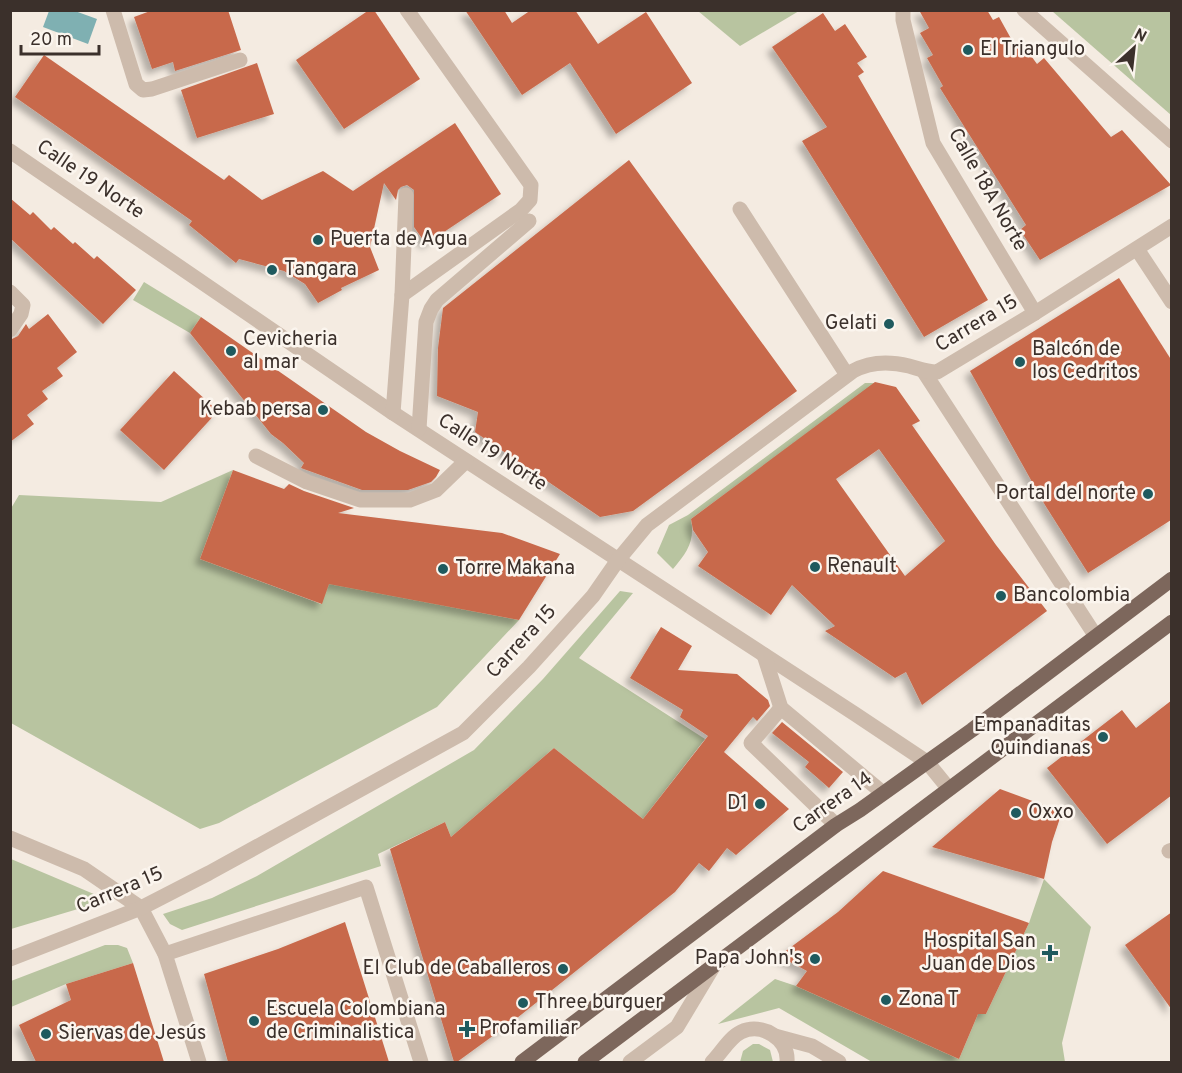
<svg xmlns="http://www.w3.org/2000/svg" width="1182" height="1073" viewBox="0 0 1182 1073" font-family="Overpass,sans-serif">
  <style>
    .green { fill: #b8c4a0 }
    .water { fill: #7fb0b2 }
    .building { fill: #c8694b; fill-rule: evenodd; filter: url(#shadow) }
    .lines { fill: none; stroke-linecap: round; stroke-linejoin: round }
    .minor { stroke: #cdbbac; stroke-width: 15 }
    .major { stroke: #7d675c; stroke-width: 15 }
    .poi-dot { fill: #1f5a5e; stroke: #fbf5ee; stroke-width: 2 }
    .labels { text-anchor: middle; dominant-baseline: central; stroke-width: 5; stroke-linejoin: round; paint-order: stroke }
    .poi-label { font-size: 20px; fill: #3b302b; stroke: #fbf5ee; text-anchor: start }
    .street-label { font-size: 20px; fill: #3b302b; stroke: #fbf5ee }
  </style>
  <defs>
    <filter id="shadow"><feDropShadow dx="-5.5" dy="5.5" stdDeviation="3" flood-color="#0004"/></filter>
  </defs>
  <rect width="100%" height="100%" fill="#f4ebe1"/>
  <!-- green -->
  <g class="green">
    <polygon points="698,11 799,11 740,46"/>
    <polygon points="1052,11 1171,11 1171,115"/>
    <polygon points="144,282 201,317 190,333 133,300"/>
    <path d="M865,383H875L691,519C695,542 687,552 673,569L657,553L669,525L688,515Z"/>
    <polygon points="233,470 200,559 321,604 329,583 519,620 437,707 219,823 200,829 11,723 10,510 19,495 161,502"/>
    <polygon points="620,591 633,593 579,658 705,739 643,819 554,748 451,837 445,822 378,854 381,866 182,930 170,924 163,914 212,898 257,876 474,750 543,679"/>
    <polygon points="11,859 108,900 11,929"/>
    <polygon points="1044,879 1091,927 1062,1043 1065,1062 872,1062 779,1008 718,1024 775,979 796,986 959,1059 978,1014 986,1014 1029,923"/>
    <polygon points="105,945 118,945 127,948 133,963 66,984 11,1007 11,981"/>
    <polygon points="753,1044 759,1044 770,1050 773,1062 740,1062 743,1051"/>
  </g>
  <!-- water -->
  <polygon class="water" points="49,11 75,11 97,19 88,44 43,27"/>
  <!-- building -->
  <g class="building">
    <polygon points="153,10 228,10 241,50 175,71 173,62 152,69 134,17"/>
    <polygon points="369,10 374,10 420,79 344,129 296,60"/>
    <polygon points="465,10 504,10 512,23 531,10 575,10 598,44 646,12 692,83 616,134 570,63 522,95"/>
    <polygon points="919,10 987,10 993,20 999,17 1014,44 1021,42 1037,64 1044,58 1111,137 1122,130 1171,185 1040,260 1020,230 1026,225 940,88 943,86 927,58 933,55 920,33 929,28"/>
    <polygon points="823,13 835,31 845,24 867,57 857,63 864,72 858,76 988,300 924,337 802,141 827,127 772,47"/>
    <polygon points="44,55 224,180 229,175 262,200 323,171 353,191 455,123 501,194 426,244 414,227 414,190 407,185 401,187 398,190 396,200 384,183 370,247 379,270 341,288 342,290 318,303 305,284 284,271 239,259 236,263 189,225 192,221 15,97"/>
    <polygon points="257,63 274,114 197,138 181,90"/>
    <polygon points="629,160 797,391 633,511 600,517 475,432 478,412 437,396 438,348 443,308"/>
    <polygon points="10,198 30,215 33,212 51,230 54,227 73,244 75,242 94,259 97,256 136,290 103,324 10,238"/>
    <polygon points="1119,278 1172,361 1171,520 1088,573 1045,505 970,371"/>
    <polygon points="48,314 77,352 57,368 63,376 42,391 48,399 27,415 34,424 10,442 10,340 18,336 26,324 29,329"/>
    <polygon points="201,317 366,432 400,451 440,470 436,477 431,482 408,490 362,490 301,468 304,463 283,443 271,434 190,333"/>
    <polygon points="174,371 218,411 164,470 120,430"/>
    <path d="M875,382L896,387L920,421L912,425L996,545L1047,611L922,705L906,672L895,678L825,631L835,626L792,585L771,615L698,566L708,552L693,530L691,519ZM879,449L945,541L905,576L836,479Z"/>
    <polygon points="233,470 284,489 289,484 304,491 354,508 338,513 502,533 560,554 519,620 329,584 322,604 200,559"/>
    <polygon points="661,627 692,646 678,670 737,674 768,700 770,706 757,721 753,717 724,752 789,809 736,855 727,848 709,871 699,863 675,892 512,1022 457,1062 454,1062 390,849 445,822 451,837 554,748 643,819 708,736 680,717 683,710 630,678"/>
    <polygon points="1172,700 1172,795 1107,844 1047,768 1122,710 1136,728"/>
    <polygon points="782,722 843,772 829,788 805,767 809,762 772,733"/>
    <polygon points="1000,789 1062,812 1052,842 1044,879 932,847"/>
    <polygon points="883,871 1029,923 986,1014 978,1014 959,1059 796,986 807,971 779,956 838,912"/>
    <polygon points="1172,912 1172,1010 1125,945"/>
    <polygon points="345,922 389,1062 228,1062 204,974 278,949"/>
    <polygon points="133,963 164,1062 36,1062 19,1025 71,1000 66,984"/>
  </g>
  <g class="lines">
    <!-- minor -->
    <g class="minor">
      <polyline points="113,10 136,84 143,90 152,89 240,60"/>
      <polyline points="903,10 903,20 933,143 1035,313"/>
      <polyline points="1024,10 1172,141"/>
      <polyline points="10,151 393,413 855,714 927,762 949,789"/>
      <polyline points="740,209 847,375"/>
      <polyline points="1137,249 1172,302"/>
      <polyline points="10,292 23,305 21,314 10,330"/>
      <polyline points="402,295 521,210 530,200 531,185 407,10"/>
      <polyline points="924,372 1095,635"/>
      <polyline points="393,413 402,295 406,195"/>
      <polyline points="419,429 426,322 431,309 437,300 529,221"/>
      <polyline points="256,456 307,482 360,500 410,500 436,490 466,461"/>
      <polyline points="764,655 781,708 883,793"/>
      <polyline points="781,708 751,743 836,825"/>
      <polyline points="10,838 84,869 141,908 165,954 199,1062"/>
      <polyline points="1169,851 1172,850"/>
      <polyline points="165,954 366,887 421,1062"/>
      <path d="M10,959L141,908L209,873L463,733L529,667L593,596L618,560L647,525L853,371C871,361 889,361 909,366C920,369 926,372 937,372L1035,313L1172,226"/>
      <polyline points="775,1036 812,1046 839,1062"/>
      <polyline points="630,1062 677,1027 713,967"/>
      <path d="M712,1062C721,1053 730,1037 741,1032C762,1022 789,1039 787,1062"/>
    </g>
    <!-- major -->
    <g class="major">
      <polyline points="522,1062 836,825 860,810 972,730 1172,579"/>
      <polyline points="585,1062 1172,622"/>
    </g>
  </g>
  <!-- markers -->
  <g class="poi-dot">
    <circle cx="968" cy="50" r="6"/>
    <circle cx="318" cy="240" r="6"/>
    <circle cx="272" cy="270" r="6"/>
    <circle cx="889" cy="324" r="6"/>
    <circle cx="231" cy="351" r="6"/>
    <circle cx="1020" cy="362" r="6"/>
    <circle cx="323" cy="410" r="6"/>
    <circle cx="1148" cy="494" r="6"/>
    <circle cx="815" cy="567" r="6"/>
    <circle cx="443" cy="569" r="6"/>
    <circle cx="1001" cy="596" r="6"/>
    <circle cx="1103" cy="737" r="6"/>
    <circle cx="760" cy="804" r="6"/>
    <circle cx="1016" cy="813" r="6"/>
    <path d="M1047 944h6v6h6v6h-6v6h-6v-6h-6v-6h6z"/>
    <circle cx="815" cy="959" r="6"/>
    <circle cx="563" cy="969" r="6"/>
    <circle cx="886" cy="1000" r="6"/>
    <circle cx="523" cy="1003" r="6"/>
    <circle cx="254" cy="1021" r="6"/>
    <path d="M464 1020h6v6h6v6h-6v6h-6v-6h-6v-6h6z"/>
    <circle cx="46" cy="1034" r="6"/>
  </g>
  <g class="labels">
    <!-- poi labels -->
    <g class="poi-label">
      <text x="980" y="50">El Triangulo</text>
      <text x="330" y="240">Puerta de Agua</text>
      <text x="284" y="270">Tangara</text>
      <text x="877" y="324" text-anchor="end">Gelati</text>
      <text x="243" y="340">Cevicheria<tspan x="243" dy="23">al mar</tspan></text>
      <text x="1032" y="350">Balcón de<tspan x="1032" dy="23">los Cedritos</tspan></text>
      <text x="311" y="410" text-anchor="end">Kebab persa</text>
      <text x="1136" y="494" text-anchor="end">Portal del norte</text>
      <text x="827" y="567">Renault</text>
      <text x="455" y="569">Torre Makana</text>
      <text x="1013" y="596">Bancolombia</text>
      <text x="1091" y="726" text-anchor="end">Empanaditas<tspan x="1091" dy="23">Quindianas</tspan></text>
      <text x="748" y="804" text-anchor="end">D1</text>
      <text x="1028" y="813">Oxxo</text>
      <text x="1036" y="942" text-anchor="end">Hospital San<tspan x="1036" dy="23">Juan de Dios</tspan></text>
      <text x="803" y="959" text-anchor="end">Papa John's</text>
      <text x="551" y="969" text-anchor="end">El Club de Caballeros</text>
      <text x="898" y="1000">Zona T</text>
      <text x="535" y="1003">Three burguer</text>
      <text x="266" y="1010">Escuela Colombiana<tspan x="266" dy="23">de Criminalistica</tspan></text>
      <text x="479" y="1029">Profamiliar</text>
      <text x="58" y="1034">Siervas de Jesús</text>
    </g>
    <!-- street labels -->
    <g class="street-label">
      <text transform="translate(90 180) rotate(34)">Calle 19 Norte</text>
      <text transform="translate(987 190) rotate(60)">Calle 18A Norte</text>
      <text transform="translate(977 324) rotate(-31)">Carrera 15</text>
      <text transform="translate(492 453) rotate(33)">Calle 19 Norte</text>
      <text transform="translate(522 642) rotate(-47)">Carrera 15</text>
      <text transform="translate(833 803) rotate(-35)">Carrera 14</text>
      <text transform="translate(120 891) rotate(-23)">Carrera 15</text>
    </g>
  </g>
  <!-- border -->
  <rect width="1182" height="1073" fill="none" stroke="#3b302b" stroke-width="24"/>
  <!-- north arrow -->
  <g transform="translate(1134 48) rotate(27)" stroke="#fbf5ee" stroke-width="4.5" paint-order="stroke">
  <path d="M0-4.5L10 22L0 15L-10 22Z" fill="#3b302b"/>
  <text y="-9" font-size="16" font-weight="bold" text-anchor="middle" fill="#3b302b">N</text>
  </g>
  <!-- scale -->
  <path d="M21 45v9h78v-9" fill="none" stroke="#3b302b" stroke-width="3"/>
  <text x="30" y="45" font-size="18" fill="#3b302b" stroke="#fbf5ee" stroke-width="4.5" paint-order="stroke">20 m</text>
</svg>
